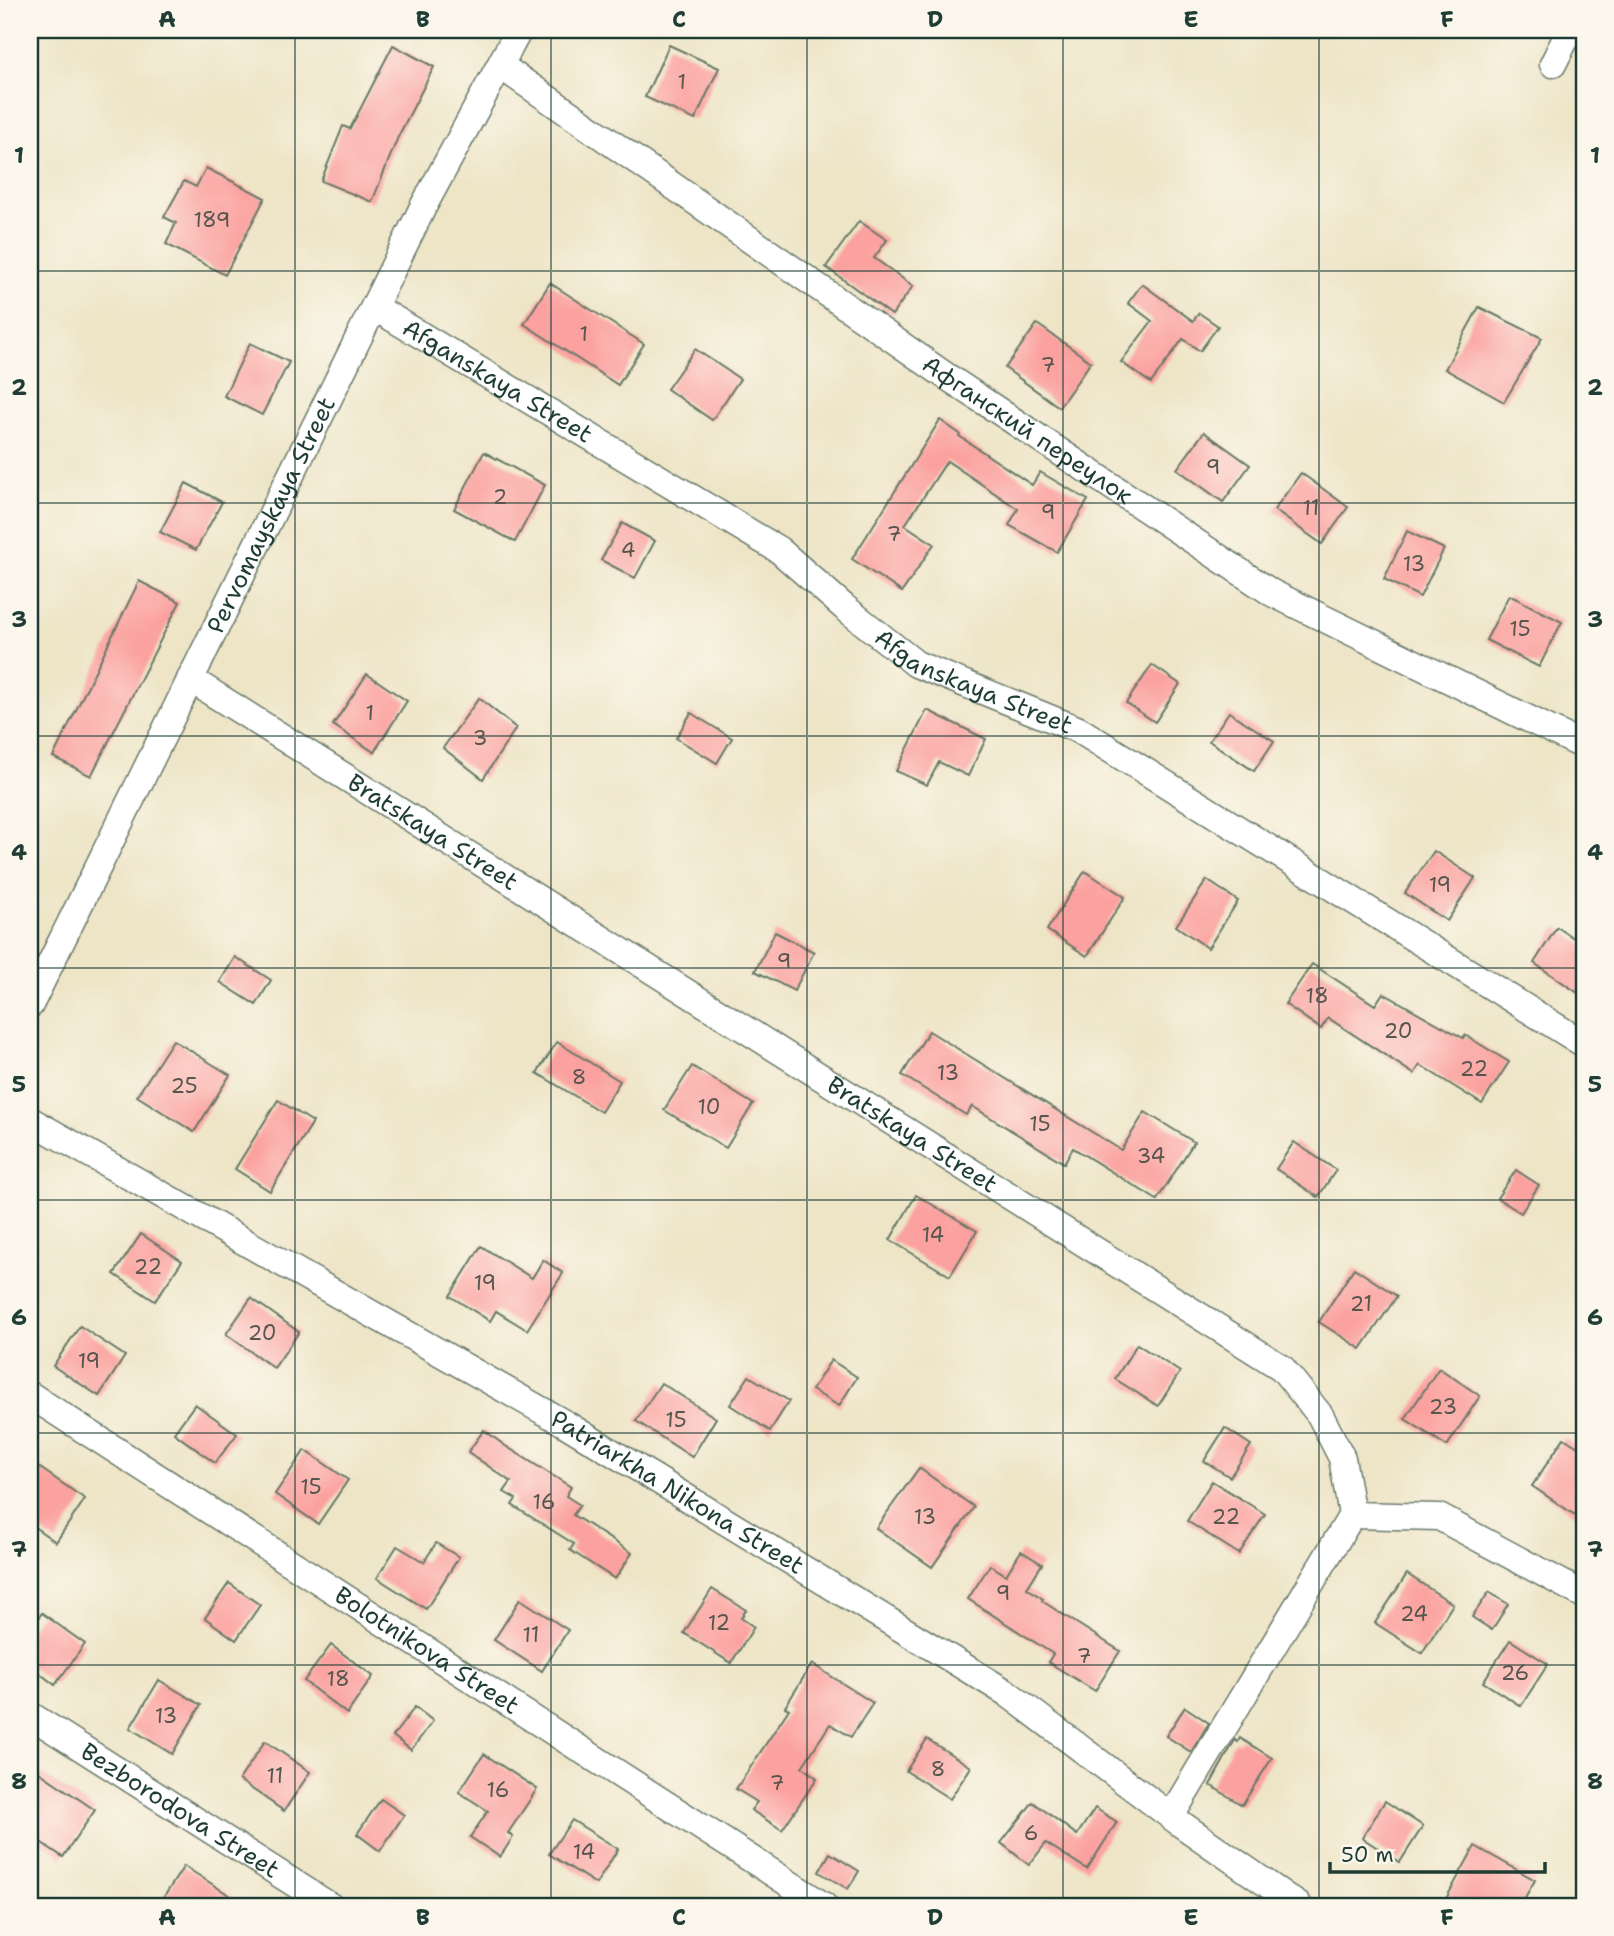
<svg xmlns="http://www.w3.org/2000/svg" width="1614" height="1936" viewBox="0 0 1614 1936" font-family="'Shantell Sans',sans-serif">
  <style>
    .building { fill: #fba19f }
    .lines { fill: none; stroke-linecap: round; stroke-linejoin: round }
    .street-casing { stroke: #677867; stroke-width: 29 }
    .street { stroke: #fff; stroke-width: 26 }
    .grid { fill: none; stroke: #1f3d34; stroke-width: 2; stroke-opacity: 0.55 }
    .labels { text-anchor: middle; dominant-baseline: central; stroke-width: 5; stroke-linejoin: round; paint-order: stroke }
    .number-label { font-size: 21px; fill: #56564f }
    .street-label { font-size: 24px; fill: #1f3d34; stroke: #fbf7ec }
    .neatline { fill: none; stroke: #1f3d34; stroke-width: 2.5 }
    .grid-label { font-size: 23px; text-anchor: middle; font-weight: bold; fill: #1f3d34 }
  </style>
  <rect width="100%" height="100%" fill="#fbf7ec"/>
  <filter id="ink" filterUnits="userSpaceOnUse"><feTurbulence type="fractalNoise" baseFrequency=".0143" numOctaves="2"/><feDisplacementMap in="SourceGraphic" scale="14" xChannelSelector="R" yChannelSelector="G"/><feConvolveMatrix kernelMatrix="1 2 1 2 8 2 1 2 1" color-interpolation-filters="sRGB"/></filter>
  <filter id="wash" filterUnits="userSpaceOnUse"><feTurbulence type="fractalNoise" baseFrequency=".00686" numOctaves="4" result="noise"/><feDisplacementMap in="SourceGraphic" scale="28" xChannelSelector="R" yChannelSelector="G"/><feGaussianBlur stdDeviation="1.57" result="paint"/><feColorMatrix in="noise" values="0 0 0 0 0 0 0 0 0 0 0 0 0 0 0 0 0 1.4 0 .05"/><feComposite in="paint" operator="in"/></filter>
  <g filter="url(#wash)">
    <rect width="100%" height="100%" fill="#eee5c7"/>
    <g id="blocks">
      <!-- building -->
      <g class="building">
        <polygon points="393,45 434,67 398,137 372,202 321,181 343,126 350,129"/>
        <polygon points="669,45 719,68 695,120 645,97"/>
        <polygon points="206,168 265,198 225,275 166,244 176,223 164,217 184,181 196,187"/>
        <polygon points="859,221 887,240 874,258 913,286 892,315 826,267"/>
        <polygon points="550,283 644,344 618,385 524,324"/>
        <polygon points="1142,284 1193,321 1199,313 1218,326 1200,351 1183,339 1151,383 1121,362 1152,321 1128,303"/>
        <polygon points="1479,307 1542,338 1504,402 1445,369"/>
        <polygon points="1037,324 1091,362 1059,407 1005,368"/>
        <polygon points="250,343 289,362 262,415 224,396"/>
        <polygon points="695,349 740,379 712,420 667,389"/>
        <polygon points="940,420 960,434 959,436 1032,485 1040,472 1088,500 1057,552 1009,525 1018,509 947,461 905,525 934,544 902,592 852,559"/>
        <polygon points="1204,432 1250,465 1223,502 1177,469"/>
        <polygon points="484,452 545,485 515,542 454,509"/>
        <polygon points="1301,473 1348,507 1322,544 1274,510"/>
        <polygon points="186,483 222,502 196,550 160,532"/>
        <polygon points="622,523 655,541 635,578 601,560"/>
        <polygon points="1407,531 1444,549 1420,597 1384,579"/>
        <polygon points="139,581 180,602 91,776 53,757"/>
        <polygon points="1509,595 1562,622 1539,667 1486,640"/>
        <polygon points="1152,665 1180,684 1155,722 1126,703"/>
        <polygon points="367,674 407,701 374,752 333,725"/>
        <polygon points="479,698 516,728 483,779 443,748"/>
        <polygon points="927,710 986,739 968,776 939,762 927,785 896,771"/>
        <polygon points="1229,712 1274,741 1254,771 1209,741"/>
        <polygon points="691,713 732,738 717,763 676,738"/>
        <polygon points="1434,851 1475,878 1447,921 1405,893"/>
        <polygon points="1085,871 1125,897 1087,956 1047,930"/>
        <polygon points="1207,880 1238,901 1208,948 1176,926"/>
        <polygon points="1557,927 1584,945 1584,997 1534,963"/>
        <polygon points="775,932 814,952 794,991 755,971"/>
        <polygon points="235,957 271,980 256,1005 220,982"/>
        <polygon points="1312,964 1375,1005 1383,993 1463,1038 1465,1035 1509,1062 1482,1104 1420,1065 1414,1074 1328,1018 1321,1029 1285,1004"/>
        <polygon points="929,1031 1121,1150 1145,1112 1194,1142 1157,1200 1073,1148 1064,1163 972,1106 966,1115 902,1075"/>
        <polygon points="173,1040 230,1075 194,1132 137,1096"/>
        <polygon points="557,1042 620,1081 601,1112 537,1073"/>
        <polygon points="692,1066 753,1104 726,1148 664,1110"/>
        <polygon points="278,1100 313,1122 270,1191 235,1169"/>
        <polygon points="1294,1142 1336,1170 1318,1197 1276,1169"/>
        <polygon points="1516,1170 1539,1185 1521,1213 1497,1198"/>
        <polygon points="916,1195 977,1231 950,1276 890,1240"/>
        <polygon points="141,1234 182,1261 155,1301 114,1274"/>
        <polygon points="481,1246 532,1278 543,1260 563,1273 527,1330 496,1311 490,1321 450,1296"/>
        <polygon points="1354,1268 1397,1296 1361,1349 1319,1322"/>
        <polygon points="251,1298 299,1332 274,1368 226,1334"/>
        <polygon points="80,1326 125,1356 99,1396 53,1366"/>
        <polygon points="1137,1344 1180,1372 1158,1406 1115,1379"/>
        <polygon points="831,1360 857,1377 839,1406 812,1390"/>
        <polygon points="1439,1368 1480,1396 1447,1446 1405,1419"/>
        <polygon points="749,1376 789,1401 770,1431 730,1405"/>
        <polygon points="661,1383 716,1418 692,1457 636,1421"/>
        <polygon points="195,1404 237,1434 215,1463 174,1433"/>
        <polygon points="1225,1428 1251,1445 1230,1477 1204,1461"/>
        <polygon points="484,1430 504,1445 571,1487 566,1496 580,1505 573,1515 632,1553 615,1579 570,1550 574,1544 512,1505 516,1499 504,1492 511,1482 468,1452"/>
        <polygon points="1564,1438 1584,1451 1584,1502 1575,1515 1532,1486"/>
        <polygon points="305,1450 348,1480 318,1524 275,1494"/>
        <polygon points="30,1461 85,1499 56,1542 30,1524"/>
        <polygon points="919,1468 974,1507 932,1567 876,1528"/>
        <polygon points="1212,1481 1265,1514 1239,1554 1187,1521"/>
        <polygon points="436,1543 459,1557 426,1609 377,1578 397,1546 424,1562"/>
        <polygon points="1021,1551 1042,1564 1027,1588 1043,1599 1042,1601 1120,1651 1095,1691 1048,1662 1053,1654 968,1599 990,1565 1006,1575"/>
        <polygon points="1407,1574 1453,1604 1422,1653 1375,1623"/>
        <polygon points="229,1583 260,1605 236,1640 205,1618"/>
        <polygon points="712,1589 746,1610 741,1618 754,1627 731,1663 684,1633"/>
        <polygon points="1489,1592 1508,1604 1492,1630 1472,1617"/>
        <polygon points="520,1599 568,1630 542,1671 494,1640"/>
        <polygon points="42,1613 85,1644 55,1685 30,1666 30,1629"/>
        <polygon points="1510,1640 1548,1664 1521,1706 1483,1682"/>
        <polygon points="331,1645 373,1676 347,1714 304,1681"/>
        <polygon points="812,1664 873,1703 851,1737 830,1724 802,1767 817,1778 782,1830 751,1810 757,1802 736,1789 789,1709 785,1707"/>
        <polygon points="159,1680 201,1705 172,1754 130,1728"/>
        <polygon points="415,1707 433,1721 411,1750 393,1736"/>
        <polygon points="1185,1707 1209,1723 1191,1752 1166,1736"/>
        <polygon points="1240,1738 1272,1758 1242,1805 1210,1785 1235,1740 1238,1742"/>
        <polygon points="927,1739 971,1767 950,1799 906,1771"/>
        <polygon points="265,1741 310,1772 284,1811 239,1780"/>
        <polygon points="484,1754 537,1789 508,1833 513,1837 500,1857 470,1837 488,1811 459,1792"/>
        <polygon points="30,1766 95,1810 63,1857 30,1835"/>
        <polygon points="381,1799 404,1815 380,1851 357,1834"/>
        <polygon points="1385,1801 1423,1826 1400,1862 1362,1838"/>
        <polygon points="1033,1802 1077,1835 1095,1808 1117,1822 1087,1869 1046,1843 1029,1865 1001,1843"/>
        <polygon points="572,1820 618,1849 596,1884 549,1854"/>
        <polygon points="1475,1846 1535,1880 1520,1906 1442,1906"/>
        <polygon points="830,1853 859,1871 848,1889 819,1872"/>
        <polygon points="184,1866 246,1906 158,1906"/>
      </g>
    </g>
  </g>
  <g filter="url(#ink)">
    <use href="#blocks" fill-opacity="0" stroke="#677867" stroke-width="2"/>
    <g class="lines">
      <defs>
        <g id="street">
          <polyline points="1553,64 1570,30"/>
          <path id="s1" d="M501,66L943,374L1272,593L1584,746"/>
          <path id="s2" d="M374,307L779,550L844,607L916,664L1079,730L1584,1044"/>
          <path id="s3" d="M190,679L1282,1368L1320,1415L1342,1458L1352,1515L1439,1517L1584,1595"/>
          <path id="s4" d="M30,1005L423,207L519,30"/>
          <path id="s5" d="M30,1120L564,1423L1007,1693L1181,1824L1299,1906"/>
          <path id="s6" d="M30,1395L824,1906"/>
          <path id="s7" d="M30,1715L330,1906"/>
          <polyline points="1171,1816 1352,1515"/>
        </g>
      </defs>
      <!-- street casing -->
      <use href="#street" class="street-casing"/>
      <!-- street -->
      <use href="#street" class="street"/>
    </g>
  </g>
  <!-- grid -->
  <path class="grid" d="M295,30V1906M551,30V1906M807,30V1906M1063,30V1906M1319,30V1906M30,271H1584M30,503H1584M30,736H1584M30,968H1584M30,1200H1584M30,1433H1584M30,1665H1584"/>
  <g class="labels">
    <!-- number labels -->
    <g class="number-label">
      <text x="682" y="82">1</text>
      <text x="212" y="220">189</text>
      <text x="584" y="334">1</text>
      <text x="1048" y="365">7</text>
      <text x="1213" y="467">9</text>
      <text x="500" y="497">2</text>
      <text x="1311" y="508">11</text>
      <text x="1048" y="512">9</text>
      <text x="894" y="534">7</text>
      <text x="628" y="550">4</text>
      <text x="1414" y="564">13</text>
      <text x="1520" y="629">15</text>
      <text x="370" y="713">1</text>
      <text x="480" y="738">3</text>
      <text x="1440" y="885">19</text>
      <text x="784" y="961">9</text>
      <text x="1317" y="996">18</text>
      <text x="1398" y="1031">20</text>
      <text x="1474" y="1069">22</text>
      <text x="948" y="1073">13</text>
      <text x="579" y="1077">8</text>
      <text x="184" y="1086">25</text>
      <text x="709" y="1107">10</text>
      <text x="1040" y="1124">15</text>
      <text x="1151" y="1156">34</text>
      <text x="933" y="1235">14</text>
      <text x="148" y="1267">22</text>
      <text x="485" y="1283">19</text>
      <text x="1361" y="1304">21</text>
      <text x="262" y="1333">20</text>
      <text x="89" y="1361">19</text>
      <text x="1443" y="1407">23</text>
      <text x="676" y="1420">15</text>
      <text x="311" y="1487">15</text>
      <text x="544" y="1502">16</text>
      <text x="925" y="1517">13</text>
      <text x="1226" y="1517">22</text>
      <text x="1003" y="1593">9</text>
      <text x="1414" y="1614">24</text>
      <text x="719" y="1623">12</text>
      <text x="531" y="1635">11</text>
      <text x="1084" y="1656">7</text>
      <text x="1515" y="1673">26</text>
      <text x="338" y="1679">18</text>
      <text x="166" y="1716">13</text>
      <text x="938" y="1769">8</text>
      <text x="275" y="1776">11</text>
      <text x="777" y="1783">7</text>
      <text x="498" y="1790">16</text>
      <text x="1031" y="1833">6</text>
      <text x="584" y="1852">14</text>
    </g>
    <!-- street labels -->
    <g class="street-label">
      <text stroke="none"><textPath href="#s2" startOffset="144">Afganskaya Street</textPath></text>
      <text stroke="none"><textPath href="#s1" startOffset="640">Афганский переулок</textPath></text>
      <text stroke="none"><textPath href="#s4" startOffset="546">Pervomayskaya Street</textPath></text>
      <text stroke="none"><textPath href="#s2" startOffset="710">Afganskaya Street</textPath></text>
      <text stroke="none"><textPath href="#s3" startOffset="287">Bratskaya Street</textPath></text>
      <text stroke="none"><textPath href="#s3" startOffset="854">Bratskaya Street</textPath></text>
      <text stroke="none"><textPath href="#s5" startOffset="747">Patriarkha Nikona Street</textPath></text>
      <text stroke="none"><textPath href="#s6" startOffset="472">Bolotnikova Street</textPath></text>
      <text stroke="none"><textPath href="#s7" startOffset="178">Bezborodova Street</textPath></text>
    </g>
  </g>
  <!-- margin -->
  <rect width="1614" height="1936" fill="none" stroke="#fbf7ec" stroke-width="77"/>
  <!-- scale -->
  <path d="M1330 1862v10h215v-10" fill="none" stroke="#1f3d34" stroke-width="3.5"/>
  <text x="1341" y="1862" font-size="21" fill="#1f3d34" stroke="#fbf7ec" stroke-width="5" paint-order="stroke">50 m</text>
  <rect x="38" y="38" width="1538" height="1860" class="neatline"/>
  <g class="grid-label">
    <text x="167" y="27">A</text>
    <text x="423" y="27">B</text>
    <text x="679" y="27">C</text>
    <text x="935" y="27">D</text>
    <text x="1191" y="27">E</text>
    <text x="1447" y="27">F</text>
    <text x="19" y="163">1</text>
    <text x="1595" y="163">1</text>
    <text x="19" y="395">2</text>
    <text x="1595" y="395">2</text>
    <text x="19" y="627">3</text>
    <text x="1595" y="627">3</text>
    <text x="19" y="860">4</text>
    <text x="1595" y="860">4</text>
    <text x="19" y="1092">5</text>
    <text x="1595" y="1092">5</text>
    <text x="19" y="1325">6</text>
    <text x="1595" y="1325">6</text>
    <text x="19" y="1557">7</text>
    <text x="1595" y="1557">7</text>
    <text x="19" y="1789">8</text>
    <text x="1595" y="1789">8</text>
    <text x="167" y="1925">A</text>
    <text x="423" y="1925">B</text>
    <text x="679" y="1925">C</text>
    <text x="935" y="1925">D</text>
    <text x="1191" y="1925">E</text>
    <text x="1447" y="1925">F</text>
  </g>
</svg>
